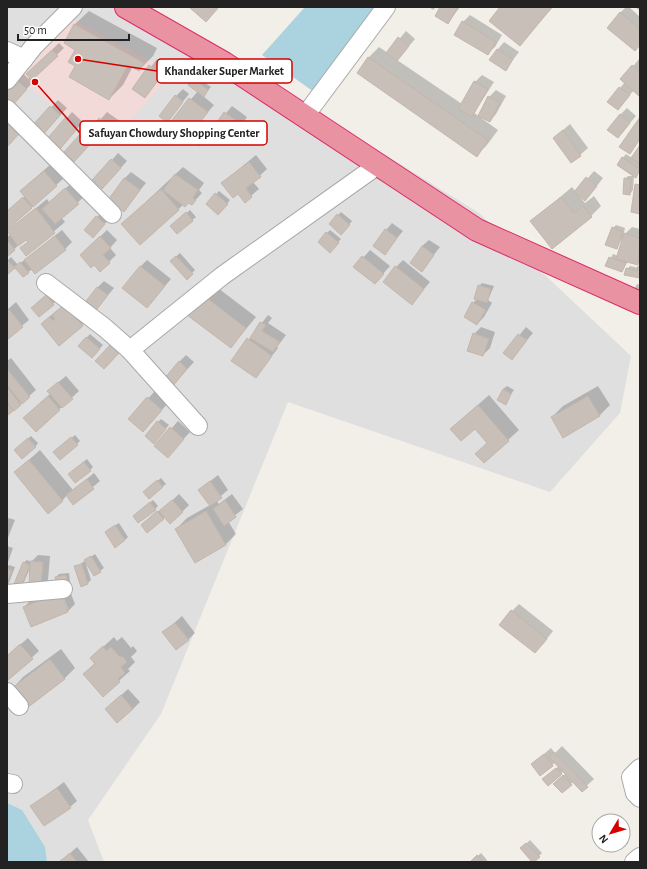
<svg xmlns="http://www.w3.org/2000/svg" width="647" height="869" viewBox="0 0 647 869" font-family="'Alegreya Sans',sans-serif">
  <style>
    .residential { fill: #e0dfdf }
    .commercial { fill: #f2dad9 }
    .water { fill: #aad3df }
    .shadow { fill: #0003 }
    .building { fill: #c7bfb8; stroke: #c4b6ab }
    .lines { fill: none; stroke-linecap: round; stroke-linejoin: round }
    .street-casing { stroke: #a9a9a9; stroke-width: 20 }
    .highway-casing { stroke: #dc2a67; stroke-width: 24 }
    .street { stroke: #fff; stroke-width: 18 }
    .highway { stroke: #e892a2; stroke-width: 22 }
    .leader { fill: none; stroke: #d40000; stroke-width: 1.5 }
    .callout-dot { fill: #d40000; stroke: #fff; stroke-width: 1.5 }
    .callout { fill: #fff; stroke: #d40000; stroke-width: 1.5 }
    .callout-label { font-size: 12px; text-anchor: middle; font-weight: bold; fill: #222 }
  </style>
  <rect width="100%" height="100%" fill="#f2efe9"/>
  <!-- residential -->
  <polygon class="residential" points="7,7 147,7 479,213 631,356 620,413 550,492 288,402 161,714 88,820 104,862 7,862"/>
  <!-- commercial -->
  <polygon class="commercial" points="71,18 172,73 107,147 14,75"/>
  <!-- water -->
  <g class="water">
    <polygon points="305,7 384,7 314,92 262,55"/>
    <polygon points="7,803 22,810 45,847 47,862 7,862"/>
  </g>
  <!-- shadow -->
  <g class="shadow">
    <polygon points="429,7 436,7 433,10"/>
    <polygon points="441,7 460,7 448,23"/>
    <polygon points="501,7 553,7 520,45"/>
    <polygon points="626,7 629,7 640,17 640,44 620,13"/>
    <polygon points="635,7 640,7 640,11"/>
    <polygon points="89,11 157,48 153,56 139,70 133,66 123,85 109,99 77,65 77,49 65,43 75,24"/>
    <polygon points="470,15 502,35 495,47 488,53 463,22"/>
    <polygon points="406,31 415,39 397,60 462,104 475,82 482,75 494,82 474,113 479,116 489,97 496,90 506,96 496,114 490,121 481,118 498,130 487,145 477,155 358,73 369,57 379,47 388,53"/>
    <polygon points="504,42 519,52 505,70 498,49"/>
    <polygon points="59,43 64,48 31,80 33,82 19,97 7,100 21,72 29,79 34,67"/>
    <polygon points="640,58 640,96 634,90 618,109 609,102 625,82 622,79"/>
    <polygon points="157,59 169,67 145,97 134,89"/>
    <polygon points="196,76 211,87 203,96 214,105 187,137 170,124 198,91 193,79"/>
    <polygon points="183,89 189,94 173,114 176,96"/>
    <polygon points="58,100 67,108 49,128 33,127"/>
    <polygon points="232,106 247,117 239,129 232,136 221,128 210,138 208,136 196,142 216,121 218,123"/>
    <polygon points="627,108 636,116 618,137 620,115"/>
    <polygon points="72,112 83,122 60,148 66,119"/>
    <polygon points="107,112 124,124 109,142 98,134 81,153 65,152 90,125 93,128"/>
    <polygon points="7,113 25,126 7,147"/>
    <polygon points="570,124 588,148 572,162 554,138"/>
    <polygon points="640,147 640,171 635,177 618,164 626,154 632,158"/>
    <polygon points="118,153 127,161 109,181 112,160"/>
    <polygon points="256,155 267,169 253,182 259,189 245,201 238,192 222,183"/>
    <polygon points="51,164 63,179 7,228 7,211 25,196 28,184"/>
    <polygon points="183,167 204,183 199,190 202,193 192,204 189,202 184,204 140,244 133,214"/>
    <polygon points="594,171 603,178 592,192 579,196 585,203 594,196 601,206 591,216 532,221 572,187 576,192"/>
    <polygon points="131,172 146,183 124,210 124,179"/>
    <polygon points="628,176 634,176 633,190 630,194 625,179"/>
    <polygon points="73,182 85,196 61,217 65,222 27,254 28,242 26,238 7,256 7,237 11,234 8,231 47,199 49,202"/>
    <polygon points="219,191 230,200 222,210 207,204"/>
    <polygon points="190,210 196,217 177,233 175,223"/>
    <polygon points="341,212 352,221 345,230 330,224"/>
    <polygon points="100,214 108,220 96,234 85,230"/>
    <polygon points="392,223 403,231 384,254 386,230"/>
    <polygon points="616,225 625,228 623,236 632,227 640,229 640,262 638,264 628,261 622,271 607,266 613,254 618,256 623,240 622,239 616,248 613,228"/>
    <polygon points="62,230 72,242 65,249 28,272 15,266 7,273 7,261 11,257 18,265"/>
    <polygon points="107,230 117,240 110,248 116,255 100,271 88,248"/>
    <polygon points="330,230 341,239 333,248 327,233"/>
    <polygon points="429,240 440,247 422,270 422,246"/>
    <polygon points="370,250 390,266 375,283 355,267"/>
    <polygon points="180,253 195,270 187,278 171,261"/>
    <polygon points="147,260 171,279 147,307 141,266"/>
    <polygon points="403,260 430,282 418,296 396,267"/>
    <polygon points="630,266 639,268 640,266 640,277 627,269"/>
    <polygon points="104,281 114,288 94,312 97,288"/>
    <polygon points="482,283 494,286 488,300 492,303 484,317 477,324 473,303 477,299 479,286"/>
    <polygon points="637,284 640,285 640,300 630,297"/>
    <polygon points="214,285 256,317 231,347 189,315"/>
    <polygon points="49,293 56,301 53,304 36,304"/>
    <polygon points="72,298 89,319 59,345 49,317"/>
    <polygon points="16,302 29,320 7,338 7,310"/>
    <polygon points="268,315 272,318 268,323 286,335 277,347 278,348 256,377 233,360"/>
    <polygon points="481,327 495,332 490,348 483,355 474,334"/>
    <polygon points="526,327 533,333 512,358 505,353"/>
    <polygon points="90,334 103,345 92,357 79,346"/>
    <polygon points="186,355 194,362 172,386 179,362"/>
    <polygon points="11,358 36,390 7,415 7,361"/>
    <polygon points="66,376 79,391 36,431 32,411 51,393 56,384"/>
    <polygon points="507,386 514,390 505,403 503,389"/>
    <polygon points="598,386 610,405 599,416 552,417 563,406"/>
    <polygon points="155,391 168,403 150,424 129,419"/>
    <polygon points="489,395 519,430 484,462 488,442 475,427 462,419"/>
    <polygon points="161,419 169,425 157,439 158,422"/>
    <polygon points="178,421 190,432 168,456 156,446"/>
    <polygon points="75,435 80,441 77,444 58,449"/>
    <polygon points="31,436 38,443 35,447 19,446"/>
    <polygon points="40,450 73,490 94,473 100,481 74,503 67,495 62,501 15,472"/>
    <polygon points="87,459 93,467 90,470 72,471"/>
    <polygon points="218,475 228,490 216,500 219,504 232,494 243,509 228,521 236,534 225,545 176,529 187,518 210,505 199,490"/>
    <polygon points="161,478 166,484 162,487 148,489"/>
    <polygon points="179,494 189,505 182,512 163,518 146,522 161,509 162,510"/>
    <polygon points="153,500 158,506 155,509 137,513"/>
    <polygon points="9,518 15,520 7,540 7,520"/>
    <polygon points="119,523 128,537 125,540 109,529"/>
    <polygon points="7,546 13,548 7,565"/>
    <polygon points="95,554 104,568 94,575 85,561"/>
    <polygon points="38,555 50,556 48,580 41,587 31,566 24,582 21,585 23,563 27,560 31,562"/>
    <polygon points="85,561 91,580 88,583 75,567"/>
    <polygon points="9,565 15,567 7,588 7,567"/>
    <polygon points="69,573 70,582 67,585 56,577 59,574"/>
    <polygon points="68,586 75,604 68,611 32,625 24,607 31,600 58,590 66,609 68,609 60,589"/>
    <polygon points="519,604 553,631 542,645 512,611"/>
    <polygon points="182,616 195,633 188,640 164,632"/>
    <polygon points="114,637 117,641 122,637 131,648 133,646 137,651 131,657 135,662 128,669 130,671 103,695 84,674 95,663 91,658"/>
    <polygon points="28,638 39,651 7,680 7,656"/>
    <polygon points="61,649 75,668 65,678 27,706 13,688 23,677"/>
    <polygon points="128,689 140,702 133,709 106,709"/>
    <polygon points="562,746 594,779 582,790 574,781 562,792 555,784 566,773 564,771 548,785 547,776 559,766 556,762 552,765 532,764 551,748 555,753"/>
    <polygon points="64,782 77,801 70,807 32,806"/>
    <polygon points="530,840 542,853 539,856 521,849"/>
    <polygon points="77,847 89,862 60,862 67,856"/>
    <polygon points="481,853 487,860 486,862 471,862"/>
  </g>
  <!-- building -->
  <g class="building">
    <polygon points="189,7 219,7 206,22"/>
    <polygon points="440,7 458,7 448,24 435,16"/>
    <polygon points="500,7 552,7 520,46 489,21"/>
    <polygon points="620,12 640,29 640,45 635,51 607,28"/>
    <polygon points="462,21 496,42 488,55 454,35"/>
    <polygon points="74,24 144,63 139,71 128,65 109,100 69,77 75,66 68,62 75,50 64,43"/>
    <polygon points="398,37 409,46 397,61 386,53"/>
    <polygon points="497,49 513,59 506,71 489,60"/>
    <polygon points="52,50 58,56 32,80 26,74"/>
    <polygon points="368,57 488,140 477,157 357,73"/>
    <polygon points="149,65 162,75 145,98 132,89"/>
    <polygon points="632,65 640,72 640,97 620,79"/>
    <polygon points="14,78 27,89 12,106 7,101 7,86"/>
    <polygon points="192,78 208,90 204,97 188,85"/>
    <polygon points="474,81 488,89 472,117 458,109"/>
    <polygon points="619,87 630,95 618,110 607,102"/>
    <polygon points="175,95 183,102 167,123 159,116"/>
    <polygon points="488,96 500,103 490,122 478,116"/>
    <polygon points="189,98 208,112 187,139 169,124"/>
    <polygon points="50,106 60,115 42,136 31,127"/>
    <polygon points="224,112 241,124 232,137 215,125"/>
    <polygon points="620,114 630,123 618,138 607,130"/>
    <polygon points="640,117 640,139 630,154 619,147"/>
    <polygon points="65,118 77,129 60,149 47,139"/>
    <polygon points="99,118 117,132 109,143 91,129"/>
    <polygon points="7,123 19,134 7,147"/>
    <polygon points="212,123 219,130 210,140 208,137 199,146 195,142"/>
    <polygon points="248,124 260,132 252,145 240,137"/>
    <polygon points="563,130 581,156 571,163 553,138"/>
    <polygon points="82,132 93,141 74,162 64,152"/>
    <polygon points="640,145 640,164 631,158"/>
    <polygon points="622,157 640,169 636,178 617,165"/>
    <polygon points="111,159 121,168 102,189 92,180"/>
    <polygon points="249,162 261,177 246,188 252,197 245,203 238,194 233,198 221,183"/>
    <polygon points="44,171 57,186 33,207 20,191"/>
    <polygon points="175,174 198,190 193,198 196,200 192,205 188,203 185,207 163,190"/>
    <polygon points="586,177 597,186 585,201 574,192"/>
    <polygon points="124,178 140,190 124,212 108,200"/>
    <polygon points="624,178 631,179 630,195 623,194"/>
    <polygon points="635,184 640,185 640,214 631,212"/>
    <polygon points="65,188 79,204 55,224 42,209"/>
    <polygon points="161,189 179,210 140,245 121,224"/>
    <polygon points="215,193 228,204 218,215 206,204"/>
    <polygon points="23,197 32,208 7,230 7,211"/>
    <polygon points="561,197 574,213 583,206 592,217 552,249 530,221"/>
    <polygon points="36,208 55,233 26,256 20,248 28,242 26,240 18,246 7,231"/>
    <polygon points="186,212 193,221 177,234 170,226"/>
    <polygon points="337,214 350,225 341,235 329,224"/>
    <polygon points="96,216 105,224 93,238 84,230"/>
    <polygon points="612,227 623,232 617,249 605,245"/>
    <polygon points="385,229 397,238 385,255 373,246"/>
    <polygon points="326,232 339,243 330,253 318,242"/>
    <polygon points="624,233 640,238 638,265 616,259"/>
    <polygon points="55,236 66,250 35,274 24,260"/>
    <polygon points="100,236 111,248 103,255 110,263 100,272 94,265 91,268 80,255"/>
    <polygon points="7,240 15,250 7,257"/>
    <polygon points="422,246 434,255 422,272 410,263"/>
    <polygon points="176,256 193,274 187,280 170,261"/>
    <polygon points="362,256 384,274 375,284 353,267"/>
    <polygon points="609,257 626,263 622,272 605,266"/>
    <polygon points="7,260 15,268 7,275"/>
    <polygon points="20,262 29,273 23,277 14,267"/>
    <polygon points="140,266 165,286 147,308 122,288"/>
    <polygon points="395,266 424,289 412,305 383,282"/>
    <polygon points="638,266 640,267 640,278 624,275 626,268 637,271"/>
    <polygon points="478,285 491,289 487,303 474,299"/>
    <polygon points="97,287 108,295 94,313 83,305"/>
    <polygon points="46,295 54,305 39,317 31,308"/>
    <polygon points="203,295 246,328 231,348 187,315"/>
    <polygon points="472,302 486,310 477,325 464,317"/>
    <polygon points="65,304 83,326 59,346 41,324 49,317 53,321 55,319 52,315"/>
    <polygon points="9,309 23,327 7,340 7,310"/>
    <polygon points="260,322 266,325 262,331 280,342 273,352 250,338"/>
    <polygon points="473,333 489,339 483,356 467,351"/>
    <polygon points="518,334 527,340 512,360 503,353"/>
    <polygon points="86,337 100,349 92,358 78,346"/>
    <polygon points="247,338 272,356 256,378 231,361"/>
    <polygon points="111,344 120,352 104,369 95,361"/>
    <polygon points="179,361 187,369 172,387 163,380"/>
    <polygon points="7,369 30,397 22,404 7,385"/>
    <polygon points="58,382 73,399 62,408 47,391"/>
    <polygon points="7,387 21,405 14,411 7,402"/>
    <polygon points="503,389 511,394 506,405 497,400"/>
    <polygon points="48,396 60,410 36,432 23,418"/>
    <polygon points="588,396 600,416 563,438 551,417"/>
    <polygon points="147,397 162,410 143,432 128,419"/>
    <polygon points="7,403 13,411 7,416"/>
    <polygon points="478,405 509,441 484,463 475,454 487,443 475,429 461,441 450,429"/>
    <polygon points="157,421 166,429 154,444 145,436"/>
    <polygon points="170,427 184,439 168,458 154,446"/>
    <polygon points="71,437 78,445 60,460 53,452"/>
    <polygon points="28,438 36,447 22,459 14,450"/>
    <polygon points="29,460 63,501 48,514 14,472"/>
    <polygon points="84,462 91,471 75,483 68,474"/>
    <polygon points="87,479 94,489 73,505 66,495"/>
    <polygon points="157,480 163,487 149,499 143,492"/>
    <polygon points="210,481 222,498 210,506 198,490"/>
    <polygon points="172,500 183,512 170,524 159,511"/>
    <polygon points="225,500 236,517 224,526 213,509"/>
    <polygon points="150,502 156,510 138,523 133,516"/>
    <polygon points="157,511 164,519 147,533 141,525"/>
    <polygon points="206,511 226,545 195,563 175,529"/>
    <polygon points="115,525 125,540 115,548 105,532"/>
    <polygon points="91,556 101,572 94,576 84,560"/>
    <polygon points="30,561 43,562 41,588 29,587"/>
    <polygon points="23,562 30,565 21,587 14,584"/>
    <polygon points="82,564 88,584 81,587 74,566"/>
    <polygon points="7,568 12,571 7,584"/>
    <polygon points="66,575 68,586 57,588 55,577"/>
    <polygon points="61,592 68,612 31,627 23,607"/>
    <polygon points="511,610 547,639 535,653 499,625"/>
    <polygon points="175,623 189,640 176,650 162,632"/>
    <polygon points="20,644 33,659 7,681 7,656"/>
    <polygon points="103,646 106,651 111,647 120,657 122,656 127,662 121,667 125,673 118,679 120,682 103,697 83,674 95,664 90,658"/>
    <polygon points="50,659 65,679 27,708 12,688"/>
    <polygon points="121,695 133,709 117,723 105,709"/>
    <polygon points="554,752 588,787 582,792 549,757"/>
    <polygon points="544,754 553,766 540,776 531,764"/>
    <polygon points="556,768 562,774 548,786 542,779"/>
    <polygon points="563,775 572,785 562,793 553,784"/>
    <polygon points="57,788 71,808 44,826 30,806"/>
    <polygon points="526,843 540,857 534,862 532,862 520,848"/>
    <polygon points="70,853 77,862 59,862"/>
    <polygon points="477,855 483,862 470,862"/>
  </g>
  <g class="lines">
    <defs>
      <g id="street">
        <polyline points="7,51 24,59"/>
        <polyline points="7,80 34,46 73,7"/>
        <polyline points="7,109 112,214"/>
        <polyline points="304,117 386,7"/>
        <polyline points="46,283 105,328 130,350 222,276 378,165"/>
        <polyline points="130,350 198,426"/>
        <polyline points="7,594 63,589"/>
        <polyline points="7,692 19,706"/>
        <polyline points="640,768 631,777 635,793 640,798"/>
        <polyline points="7,783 13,784"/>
        <polyline points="634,862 640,857"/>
      </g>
      <polyline id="highway" points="126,7 224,63 477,230 640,303"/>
    </defs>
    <!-- street casing -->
    <use href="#street" class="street-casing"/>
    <!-- highway casing -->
    <use href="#highway" class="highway-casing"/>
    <!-- street -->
    <use href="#street" class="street"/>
    <!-- highway -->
    <use href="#highway" class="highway"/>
  </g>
  <!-- callouts -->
  <path class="leader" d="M78 59L157 71M35 82L80 133"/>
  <g class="callout-dot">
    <circle cx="78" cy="59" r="4"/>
    <circle cx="35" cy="82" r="4"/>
  </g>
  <g class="callout">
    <rect x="157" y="59" width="135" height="24" rx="4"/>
    <rect x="80" y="121" width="187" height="24" rx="4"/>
  </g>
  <g class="callout-label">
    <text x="224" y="75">Khandaker Super Market</text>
    <text x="174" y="137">Safuyan Chowdury Shopping Center</text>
  </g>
  <!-- border -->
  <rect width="647" height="869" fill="none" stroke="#222222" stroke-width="16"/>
  <!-- north arrow -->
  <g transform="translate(611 833) rotate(232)"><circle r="19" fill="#ffffff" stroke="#a7a7a7"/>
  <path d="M0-3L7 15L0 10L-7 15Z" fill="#d40000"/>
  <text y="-6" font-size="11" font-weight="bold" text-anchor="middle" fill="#222222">N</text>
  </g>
  <!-- scale -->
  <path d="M18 34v6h111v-6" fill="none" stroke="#222222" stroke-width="2"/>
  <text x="24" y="34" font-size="12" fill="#222222" stroke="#ffffff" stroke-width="3" paint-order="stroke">50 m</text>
</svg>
